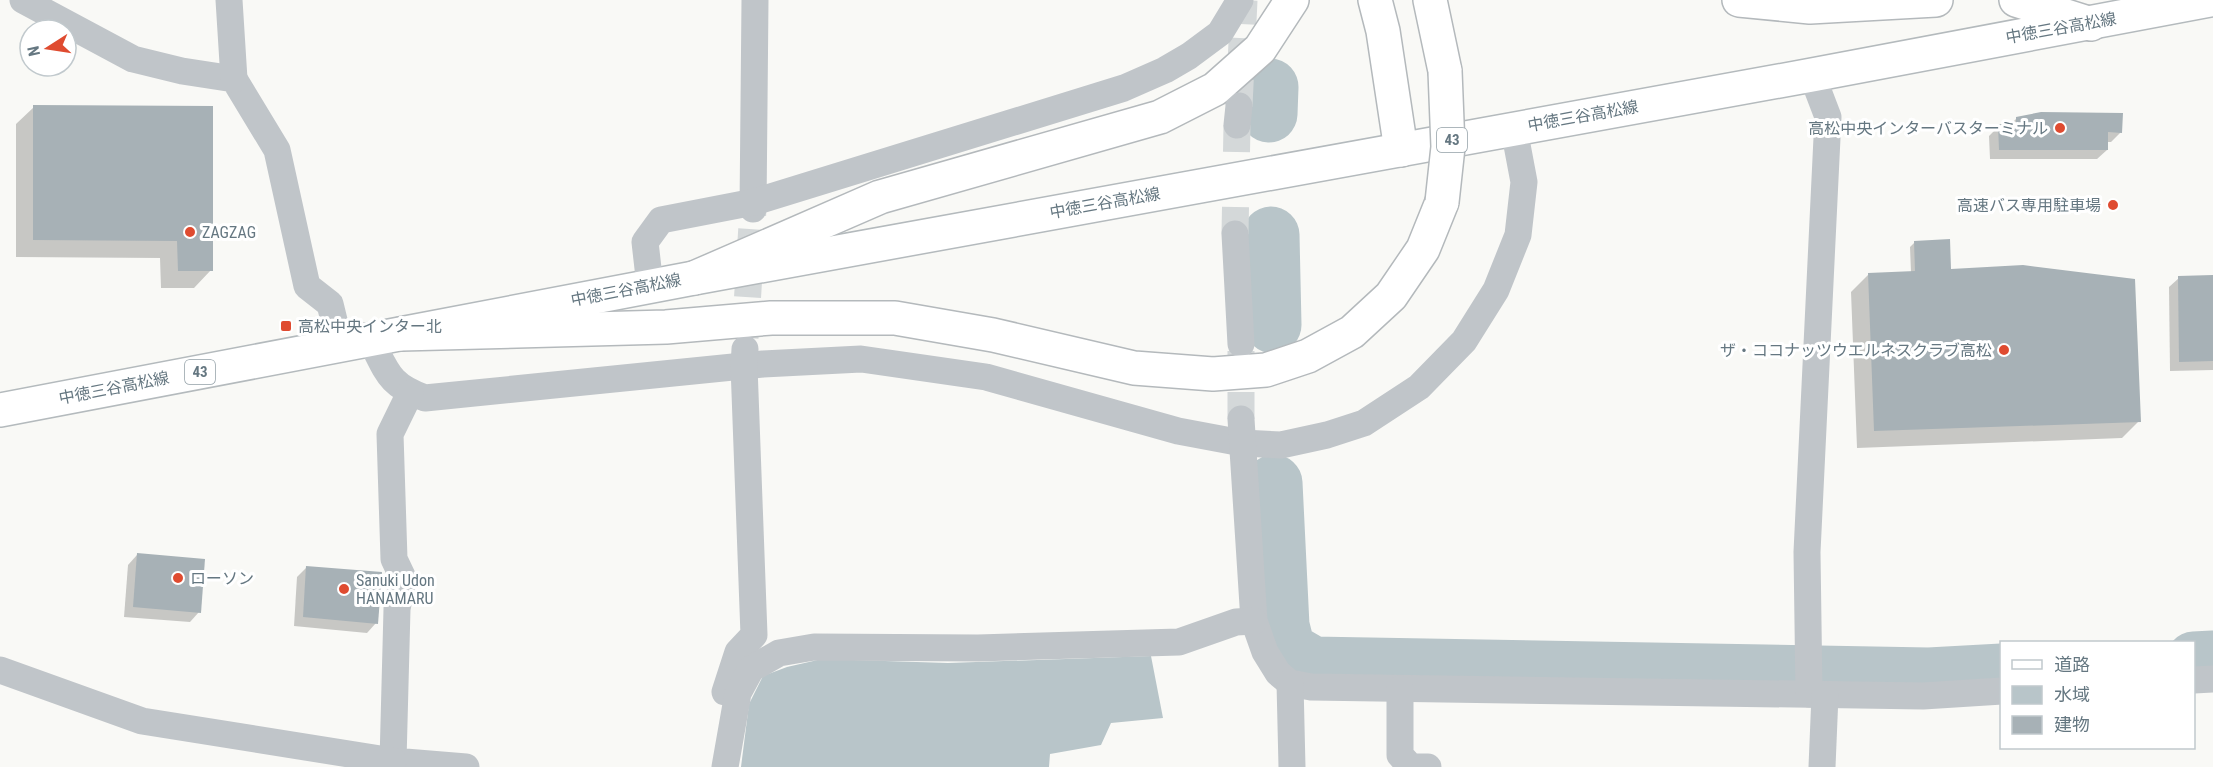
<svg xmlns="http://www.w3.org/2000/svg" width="2213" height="767" viewBox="0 0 2213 767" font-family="'Roboto Condensed','Noto Sans JP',sans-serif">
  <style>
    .water { fill: #b8c5c9 }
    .shadow { fill: #0003 }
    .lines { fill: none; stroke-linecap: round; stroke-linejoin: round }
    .river { stroke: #b8c5c9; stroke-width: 57 }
    .building { fill: #a7b1b6 }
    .minor-tunnel { stroke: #d4d8d9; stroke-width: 27; stroke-dasharray: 27 14; stroke-linecap: butt }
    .primary-casing { stroke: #b4babd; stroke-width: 36 }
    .motorway-casing { stroke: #b4b9bc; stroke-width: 36 }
    .minor { stroke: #c0c5c9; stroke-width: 27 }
    .primary { stroke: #fff; stroke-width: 33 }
    .motorway { stroke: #fff; stroke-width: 33 }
    .motorway-bridge-casing { stroke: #b4b9bc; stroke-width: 36; stroke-linecap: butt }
    .motorway-bridge { stroke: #fff; stroke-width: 33 }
    .poi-dot { fill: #df4b30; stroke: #fff; stroke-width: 2 }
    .labels { text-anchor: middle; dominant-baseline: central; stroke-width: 6; stroke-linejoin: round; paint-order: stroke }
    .shield { fill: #fff; stroke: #93a0a7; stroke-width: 1.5 }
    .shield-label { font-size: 15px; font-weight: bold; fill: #657781 }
    .street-label { font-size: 16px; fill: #657781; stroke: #fff }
    .poi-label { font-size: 16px; fill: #657781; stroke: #fff; text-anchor: start }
  </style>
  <rect width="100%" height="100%" fill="#f9f9f6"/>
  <!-- water -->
  <polygon class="water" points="1151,656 1163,718 1111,723 1101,745 1050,754 1049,767 741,767 749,704 763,676 787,667 822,659 948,663"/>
  <!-- shadow -->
  <g class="shadow">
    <polygon points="34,107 211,270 194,288 161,288 160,258 16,257 16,124"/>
    <polygon points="2016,119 2121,132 2111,142 2107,142 2107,150 2097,159 1990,159 1989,136 1999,126 2009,126"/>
    <polygon points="1915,242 2139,421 2122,438 1857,448 1851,292 1868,275 1911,273 1910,247"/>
    <polygon points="2213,277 2213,370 2170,371 2169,287 2179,278"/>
    <polygon points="137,555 199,612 190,622 124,617 128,565"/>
    <polygon points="307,567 376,623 367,633 294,626 297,577"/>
  </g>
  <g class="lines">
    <!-- river -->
    <g class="river">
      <polyline points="1269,114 1270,87"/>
      <polyline points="1271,235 1273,325"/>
      <polyline points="1274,483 1281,626 1287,650 1313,665 1929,676 2002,672"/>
      <polyline points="2194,660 2213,659"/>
    </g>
  </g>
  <!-- building -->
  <g class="building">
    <polygon points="33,105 213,106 213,271 178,271 177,241 33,240"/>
    <polygon points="2041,112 2123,113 2122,133 2108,132 2108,150 1999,150 1998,124 2016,124 2016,117"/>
    <polygon points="1950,239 1951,269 2023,265 2135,279 2141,422 1874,431 1868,273 1915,271 1914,241"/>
    <polygon points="2213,275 2213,361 2179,362 2178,276"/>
    <polygon points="137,553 205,559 201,613 133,607"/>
    <polygon points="306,566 382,572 378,624 303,617"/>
  </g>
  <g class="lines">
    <!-- minor-tunnel -->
    <g class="minor-tunnel">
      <polyline points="1239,106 1244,0"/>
      <polyline points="1235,234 1237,125"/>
      <polyline points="745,338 753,209"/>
      <polyline points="1241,351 1241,419"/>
    </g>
    <defs>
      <polyline id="primary" points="0,410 694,278 1812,75 2210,0"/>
      <g id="motorway">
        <polyline points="1375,0 1383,31 1401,150"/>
        <polyline points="1430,0 1445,71"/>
        <polyline points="1739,0 1810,7 1936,0"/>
        <polyline points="2016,0 2091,24"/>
        <polyline points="694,278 880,197 1160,117 1215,89 1260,49 1292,0"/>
        <polyline points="401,334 666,327 771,318 895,318 993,335 1134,368 1213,374 1266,370 1308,356 1352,332 1391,296 1423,249 1442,202"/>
      </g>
    </defs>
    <!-- primary casing -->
    <use href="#primary" class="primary-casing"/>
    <!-- motorway casing -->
    <use href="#motorway" class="motorway-casing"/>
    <!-- minor -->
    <g class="minor">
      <polyline points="23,0 133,59 182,71 234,79 277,150 307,286 330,304 340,345"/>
      <polyline points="229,0 234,79"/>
      <polyline points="1237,125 1239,106"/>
      <polyline points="753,209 755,0"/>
      <polyline points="1235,234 1241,344"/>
      <polyline points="650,286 645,242 661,220 754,202 1124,88 1165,70 1189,56 1220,33 1240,0"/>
      <path d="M370,339C387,371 388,385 425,398L763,364L861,359L986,377L1178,431L1242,443L1281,445L1327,435L1364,423L1419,387L1464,341L1496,290L1518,235L1524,182L1514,129"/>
      <polyline points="410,393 390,434 394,559 403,578 397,609 393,761 466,767"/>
      <polyline points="1241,419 1254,621 1265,652 1278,673 1290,683 1311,687 1923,696 2002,691"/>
      <polyline points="0,670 142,721 393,761"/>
      <polyline points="2194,680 2213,679"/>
      <polyline points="1290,683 1292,767"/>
      <polyline points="1400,689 1400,755 1411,767 1428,767"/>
      <polyline points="725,692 738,652 754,635 744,366 745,349"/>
      <polyline points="1809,694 1807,552 1828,117 1812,75"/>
      <polyline points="725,767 738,693 751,669 779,653 814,647 978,648 1179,642 1236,622 1254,621"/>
      <polyline points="1822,767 1825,695"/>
    </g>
    <!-- primary -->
    <use href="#primary" class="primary"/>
    <!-- motorway -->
    <use href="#motorway" class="motorway"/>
    <defs>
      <polyline id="motorway-bridge" points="1442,202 1448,147 1445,71"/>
    </defs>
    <!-- motorway-bridge casing -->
    <use href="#motorway-bridge" class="motorway-bridge-casing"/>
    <!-- motorway-bridge -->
    <use href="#motorway-bridge" class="motorway-bridge"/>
  </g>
  <!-- markers -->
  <g class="poi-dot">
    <circle cx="2060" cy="128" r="6"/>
    <circle cx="2113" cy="205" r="6"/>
    <circle cx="190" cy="232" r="6"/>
    <rect x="280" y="320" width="12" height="12" rx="3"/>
    <circle cx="2004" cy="350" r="6"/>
    <circle cx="178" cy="578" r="6"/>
    <circle cx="344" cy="589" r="6"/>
  </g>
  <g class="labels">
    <!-- shield labels -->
    <g class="shield">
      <rect x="1437" y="128" width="30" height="24" rx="4.5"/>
      <rect x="185" y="360" width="30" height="24" rx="4.5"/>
    </g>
    <g class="shield-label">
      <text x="1452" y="140">43</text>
      <text x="200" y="372">43</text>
    </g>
    <!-- street labels -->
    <g class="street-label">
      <text transform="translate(2061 28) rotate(-10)">中徳三谷高松線</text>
      <text transform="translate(1583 116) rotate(-10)">中徳三谷高松線</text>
      <text transform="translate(1105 203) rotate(-10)">中徳三谷高松線</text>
      <text transform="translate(626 290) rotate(-11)">中徳三谷高松線</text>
      <text transform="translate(114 388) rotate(-11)">中徳三谷高松線</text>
    </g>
    <!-- poi labels -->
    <g class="poi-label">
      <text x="2048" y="128" text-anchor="end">高松中央インターバスターミナル</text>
      <text x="2101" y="205" text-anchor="end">高速バス専用駐車場</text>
      <text x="202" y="232">ZAGZAG</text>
      <text x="298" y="326">高松中央インター北</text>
      <text x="1992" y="350" text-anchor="end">ザ・ココナッツウエルネスクラブ高松</text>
      <text x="190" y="578">ローソン</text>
      <text x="356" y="580">Sanuki Udon<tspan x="356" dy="18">HANAMARU</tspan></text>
    </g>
  </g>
  <!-- legend -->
  <rect x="2000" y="641" width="195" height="108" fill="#ffffff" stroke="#c1c9cd" stroke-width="1.5"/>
  <rect x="2012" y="660" width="30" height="9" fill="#ffffff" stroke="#c1c9cd" stroke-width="1.5"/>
  <text x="2054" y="671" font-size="18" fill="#657781">道路</text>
  <rect x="2012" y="686" width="30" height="18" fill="#b8c5c9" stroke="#c1c9cd" stroke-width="1.5"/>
  <text x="2054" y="701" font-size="18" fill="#657781">水域</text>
  <rect x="2012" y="716" width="30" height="18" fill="#a7b1b6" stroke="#c1c9cd" stroke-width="1.5"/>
  <text x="2054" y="731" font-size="18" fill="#657781">建物</text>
  <!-- north arrow -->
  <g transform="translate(48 48) rotate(258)"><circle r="28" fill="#ffffff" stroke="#c1c9cd" stroke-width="1.5"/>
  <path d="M0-4.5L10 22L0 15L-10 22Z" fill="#df4b30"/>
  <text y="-9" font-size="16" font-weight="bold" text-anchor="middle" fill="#657781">N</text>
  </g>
</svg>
